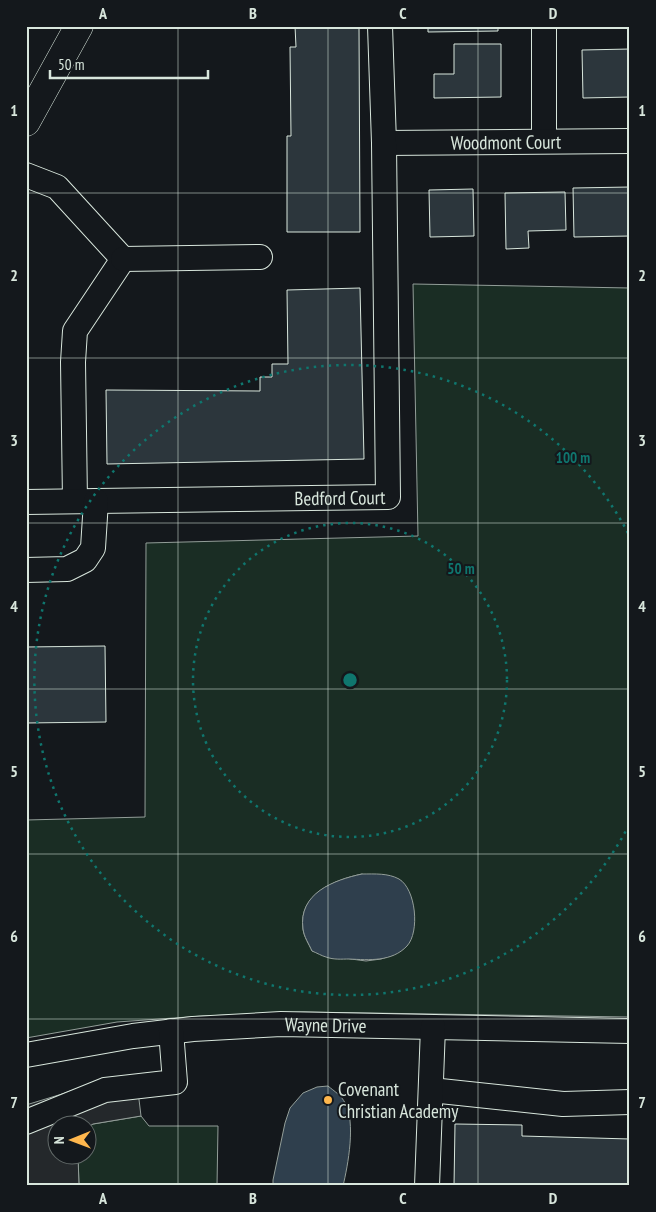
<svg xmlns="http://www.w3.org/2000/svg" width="656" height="1212" viewBox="0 0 656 1212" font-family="'PT Sans Narrow',sans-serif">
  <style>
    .green { fill: #1a2d24; stroke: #939e99; fill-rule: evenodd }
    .parking { fill: #24282b; stroke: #939e99 }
    .water { fill: #2f3f4d; stroke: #939e99 }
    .building { fill: #2c363c; stroke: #d8e6dc }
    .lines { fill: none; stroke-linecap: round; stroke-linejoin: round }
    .minor-casing { stroke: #d8e6dc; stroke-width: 26 }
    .major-casing { stroke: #d8e6dc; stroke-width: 29 }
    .minor { stroke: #14181c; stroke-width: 24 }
    .major { stroke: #14181c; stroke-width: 28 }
    .grid { fill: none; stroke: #d8e6dc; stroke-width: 1; stroke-opacity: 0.55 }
    .ring { fill: none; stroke: #0f766e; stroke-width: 2.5; stroke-dasharray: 2.5 5 }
    .poi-dot { fill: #ffb74d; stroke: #14181c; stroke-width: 2 }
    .labels { text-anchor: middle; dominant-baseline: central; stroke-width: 4; stroke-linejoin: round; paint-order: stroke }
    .street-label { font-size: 19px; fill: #d8e6dc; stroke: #14181c }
    .poi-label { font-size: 19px; fill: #d8e6dc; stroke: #14181c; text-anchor: start }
    .centre { fill: #0f766e; stroke: #14181c; stroke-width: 2.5 }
    .ring-label { font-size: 15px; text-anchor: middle; font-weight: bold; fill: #0f766e; stroke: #14181c; stroke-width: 4; stroke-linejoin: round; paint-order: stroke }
    .neatline { fill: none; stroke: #d8e6dc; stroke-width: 2 }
    .grid-label { font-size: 16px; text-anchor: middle; font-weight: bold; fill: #d8e6dc }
  </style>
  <rect width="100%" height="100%" fill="#14181c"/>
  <!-- green -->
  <g class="green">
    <path d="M413,284L630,288V1017L304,1012L202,1016L117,1022L26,1038V820L145,817L146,543L418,536ZM362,874L411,897L414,920L407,946L393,955L381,959L366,961L351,959L312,951C309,944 304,937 303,929C298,894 334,880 362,874Z"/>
    <polygon points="141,1116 149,1126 218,1126 217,1186 79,1186 78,1155 88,1154 88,1127 93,1124"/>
  </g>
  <!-- parking -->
  <polygon class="parking" points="95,1082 137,1083 141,1116 93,1124 88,1127 88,1124 58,1124 58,1154 78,1155 79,1186 26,1186 26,1105 62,1094"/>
  <!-- water -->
  <g class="water">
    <path d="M362,874C375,874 388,873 399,879C416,889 420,932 407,946C392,962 369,960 349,959C342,959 334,960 326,957C322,956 317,953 312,951C309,944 304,937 303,929C298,893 334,880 362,874Z"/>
    <path d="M328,1086C334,1091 342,1096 345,1103C356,1122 348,1165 343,1186H273V1180L285,1123L290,1108L303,1093L317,1087Z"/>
  </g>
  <!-- building -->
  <g class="building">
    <polygon points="295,26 359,26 360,232 287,232 287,136 291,136 290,47 296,47"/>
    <polygon points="428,26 498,26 498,31 428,32"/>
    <polygon points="454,44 501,44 501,97 434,98 434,74 454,74"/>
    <polygon points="630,49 630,97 583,98 582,50"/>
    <polygon points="630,187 630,236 574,237 573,188"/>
    <polygon points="473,189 474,236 430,237 429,190"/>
    <polygon points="565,192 566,230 528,231 529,248 506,249 505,193"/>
    <polygon points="360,288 364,459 107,464 106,390 260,391 260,377 272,377 272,364 288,364 287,290"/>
    <polygon points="105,646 106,722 26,723 26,647"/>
    <polygon points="455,1124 522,1125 522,1136 630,1139 630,1186 454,1186"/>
  </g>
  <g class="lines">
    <defs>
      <g id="minor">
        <polyline points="544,26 544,141"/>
        <path id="s1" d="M384,143L630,141"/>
        <polyline points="26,175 57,187 123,259 75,331 73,362 75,501"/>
        <polyline points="123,259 260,257"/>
        <path id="s2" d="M26,502L388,497L384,143L380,26"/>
        <polyline points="26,570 67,569 85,560 93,548 96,501"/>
        <path id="s3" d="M26,1055L133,1036L193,1029L281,1024L630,1031"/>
        <polyline points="431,1090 563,1104 630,1102"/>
        <polyline points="26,1122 105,1090 175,1082 171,1031"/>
        <polyline points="427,1186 433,1027"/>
      </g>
      <polyline id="major" points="26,122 79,26"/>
    </defs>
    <!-- minor casing -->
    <use href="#minor" class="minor-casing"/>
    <!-- major casing -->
    <use href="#major" class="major-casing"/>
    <!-- minor -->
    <use href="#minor" class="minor"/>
    <!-- major -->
    <use href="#major" class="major"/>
  </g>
  <!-- grid -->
  <path class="grid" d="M178,26V1186M328,26V1186M478,26V1186M26,193H630M26,358H630M26,523H630M26,689H630M26,854H630M26,1019H630"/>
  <!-- distance rings -->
  <g class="ring">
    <circle cx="350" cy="680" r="157"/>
    <path d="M629 825A315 315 0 1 1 629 535"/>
  </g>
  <!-- markers -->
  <circle class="poi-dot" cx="328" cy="1100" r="5"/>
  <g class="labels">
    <!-- street labels -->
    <g class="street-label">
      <text stroke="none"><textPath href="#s1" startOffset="122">Woodmont Court</textPath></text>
      <text stroke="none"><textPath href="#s2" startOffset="314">Bedford Court</textPath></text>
      <text stroke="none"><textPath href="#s3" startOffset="302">Wayne Drive</textPath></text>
    </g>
    <!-- poi labels -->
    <g class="poi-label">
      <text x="338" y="1089">Covenant<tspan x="338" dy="22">Christian Academy</tspan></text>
    </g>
  </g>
  <circle cx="350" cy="680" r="8" class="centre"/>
  <g class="ring-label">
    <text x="573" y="463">100 m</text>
    <text x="461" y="574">50 m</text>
  </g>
  <!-- border -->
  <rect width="656" height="1212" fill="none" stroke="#14181c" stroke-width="55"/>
  <!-- north arrow -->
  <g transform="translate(72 1140) rotate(269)"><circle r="24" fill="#14181c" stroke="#626a69"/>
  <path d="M0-4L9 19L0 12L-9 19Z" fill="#ffb74d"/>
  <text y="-8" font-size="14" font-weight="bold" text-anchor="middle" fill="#d8e6dc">N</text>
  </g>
  <!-- scale -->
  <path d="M50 70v8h158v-8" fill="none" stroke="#d8e6dc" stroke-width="2.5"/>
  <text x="58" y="70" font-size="15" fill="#d8e6dc" stroke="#14181c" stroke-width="4" paint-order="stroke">50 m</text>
  <rect x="28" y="28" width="600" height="1156" class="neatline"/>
  <g class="grid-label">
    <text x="103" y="19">A</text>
    <text x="253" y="19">B</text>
    <text x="403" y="19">C</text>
    <text x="553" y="19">D</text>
    <text x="14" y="116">1</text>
    <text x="642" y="116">1</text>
    <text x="14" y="281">2</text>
    <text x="642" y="281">2</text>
    <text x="14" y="446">3</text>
    <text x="642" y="446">3</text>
    <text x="14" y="612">4</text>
    <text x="642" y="612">4</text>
    <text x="14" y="777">5</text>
    <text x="642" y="777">5</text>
    <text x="14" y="942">6</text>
    <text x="642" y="942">6</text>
    <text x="14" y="1108">7</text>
    <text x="642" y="1108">7</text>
    <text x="103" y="1204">A</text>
    <text x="253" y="1204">B</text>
    <text x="403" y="1204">C</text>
    <text x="553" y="1204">D</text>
  </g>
</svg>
